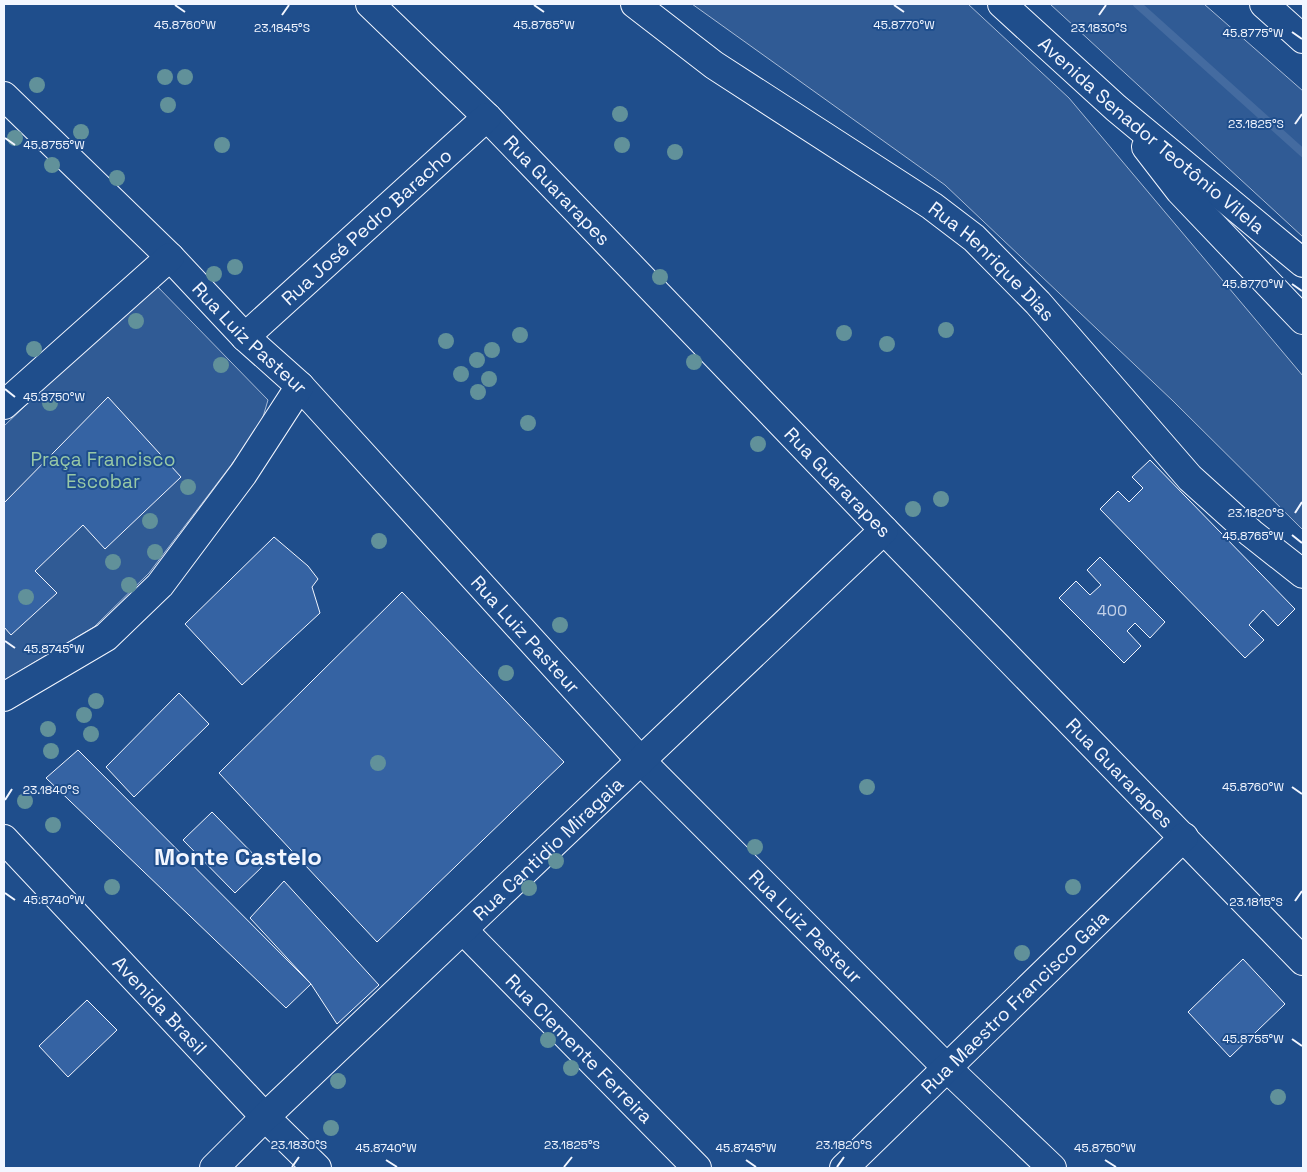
<svg xmlns="http://www.w3.org/2000/svg" width="1307" height="1172" viewBox="0 0 1307 1172" font-family="'Space Grotesk',sans-serif">
  <style>
    .built { fill: #305b95; stroke: #a8bbd7 }
    .lines { fill: none; stroke-linecap: round; stroke-linejoin: round }
    .stream { stroke: #446ba0; stroke-width: 8 }
    .building { fill: #3563a3; stroke: #f2f6ff }
    .minor-casing { stroke: #f2f6ff; stroke-width: 30 }
    .highway-casing { stroke: #f2f6ff; stroke-width: 30 }
    .minor { stroke: #1f4e8c; stroke-width: 28 }
    .highway { stroke: #1f4e8c; stroke-width: 28 }
    .tree { fill: #61919a }
    .ticks { fill: none; stroke: #f2f6ff; stroke-width: 2 }
    .labels { text-anchor: middle; dominant-baseline: central; stroke-width: 4; stroke-linejoin: round; paint-order: stroke }
    .number-label { font-size: 16px; fill: #c3d1e8 }
    .street-label { font-size: 19px; fill: #f2f6ff; stroke: #1f4e8c }
    .park-label { font-size: 19px; fill: #97c8a6; stroke: #1f4e8c }
    .district-label { font-size: 24px; font-weight: bold; fill: #f2f6ff; stroke: #1f4e8c }
    .ticks-label { font-size: 12px; text-anchor: middle; fill: #f2f6ff; stroke: #1f4e8c; stroke-width: 4; stroke-linejoin: round; paint-order: stroke }
  </style>
  <rect width="100%" height="100%" fill="#1f4e8c"/>
  <!-- built -->
  <g class="built">
    <polygon points="692,4 968,4 1069,98 1303,376 1303,530 1173,401 945,185"/>
    <polygon points="1050,4 1204,4 1303,91 1303,237"/>
    <polygon points="154,283 268,400 260,427 149,573 94,627 4,680 4,426"/>
  </g>
  <g class="lines">
    <!-- stream -->
    <polyline class="stream" points="1137,4 1303,153"/>
  </g>
  <!-- building -->
  <g class="building">
    <polygon points="108,397 181,477 105,549 83,525 35,571 57,593 11,635 4,627 4,503"/>
    <polygon points="1150,460 1295,609 1278,626 1263,610 1249,625 1264,640 1245,658 1100,509 1118,491 1129,502 1143,488 1132,477"/>
    <polygon points="274,537 308,566 318,579 312,587 320,613 242,685 185,624"/>
    <polygon points="1100,557 1165,622 1150,638 1135,623 1127,631 1141,646 1124,663 1059,598 1076,581 1090,595 1101,585 1087,570"/>
    <polygon points="402,592 564,762 377,942 219,773"/>
    <polygon points="179,693 209,724 134,797 106,767"/>
    <polygon points="78,750 311,984 286,1008 46,778"/>
    <polygon points="212,812 264,865 235,893 183,840"/>
    <polygon points="284,881 379,985 337,1024 311,984 250,918"/>
    <polygon points="1243,959 1285,1004 1230,1057 1188,1012"/>
    <polygon points="87,1000 117,1030 68,1077 39,1046"/>
  </g>
  <g class="lines">
    <defs>
      <g id="minor">
        <path id="s1" d="M370,4L487,117L884,530L1303,961"/>
        <path id="s2" d="M635,4L714,65L932,206L974,238L1038,303L1190,478L1251,533L1303,574"/>
        <path id="s3" d="M4,96L170,257L245,337L300,386L641,761L947,1068L1052,1168"/>
        <path id="s4" d="M245,337L487,117"/>
        <polyline points="4,405 170,257"/>
        <polyline points="4,697 106,637 160,585 243,474 300,386"/>
        <path id="s5" d="M4,839L265,1117L317,1168"/>
        <path id="s6" d="M463,930L697,1168"/>
        <path id="s7" d="M214,1168L265,1117L884,530"/>
        <path id="s8" d="M844,1168L1184,837"/>
      </g>
      <g id="highway">
        <path id="s9" d="M1002,4L1116,108L1303,263"/>
        <polyline points="1264,4 1303,39"/>
        <polyline points="1146,147 1180,191 1303,320"/>
      </g>
    </defs>
    <!-- minor casing -->
    <use href="#minor" class="minor-casing"/>
    <!-- highway casing -->
    <use href="#highway" class="highway-casing"/>
    <!-- minor -->
    <use href="#minor" class="minor"/>
    <!-- highway -->
    <use href="#highway" class="highway"/>
  </g>
  <!-- trees -->
  <g class="tree">
    <circle cx="165" cy="77" r="8"/>
    <circle cx="185" cy="77" r="8"/>
    <circle cx="37" cy="85" r="8"/>
    <circle cx="168" cy="105" r="8"/>
    <circle cx="620" cy="114" r="8"/>
    <circle cx="81" cy="132" r="8"/>
    <circle cx="15" cy="138" r="8"/>
    <circle cx="222" cy="145" r="8"/>
    <circle cx="622" cy="145" r="8"/>
    <circle cx="675" cy="152" r="8"/>
    <circle cx="52" cy="165" r="8"/>
    <circle cx="117" cy="178" r="8"/>
    <circle cx="235" cy="267" r="8"/>
    <circle cx="214" cy="274" r="8"/>
    <circle cx="660" cy="277" r="8"/>
    <circle cx="136" cy="321" r="8"/>
    <circle cx="946" cy="330" r="8"/>
    <circle cx="844" cy="333" r="8"/>
    <circle cx="520" cy="335" r="8"/>
    <circle cx="446" cy="341" r="8"/>
    <circle cx="887" cy="344" r="8"/>
    <circle cx="34" cy="349" r="8"/>
    <circle cx="492" cy="350" r="8"/>
    <circle cx="477" cy="360" r="8"/>
    <circle cx="694" cy="362" r="8"/>
    <circle cx="221" cy="365" r="8"/>
    <circle cx="461" cy="374" r="8"/>
    <circle cx="489" cy="379" r="8"/>
    <circle cx="478" cy="392" r="8"/>
    <circle cx="50" cy="403" r="8"/>
    <circle cx="528" cy="423" r="8"/>
    <circle cx="758" cy="444" r="8"/>
    <circle cx="188" cy="487" r="8"/>
    <circle cx="941" cy="499" r="8"/>
    <circle cx="913" cy="509" r="8"/>
    <circle cx="150" cy="521" r="8"/>
    <circle cx="379" cy="541" r="8"/>
    <circle cx="155" cy="552" r="8"/>
    <circle cx="113" cy="562" r="8"/>
    <circle cx="129" cy="585" r="8"/>
    <circle cx="26" cy="597" r="8"/>
    <circle cx="560" cy="625" r="8"/>
    <circle cx="506" cy="673" r="8"/>
    <circle cx="96" cy="701" r="8"/>
    <circle cx="84" cy="715" r="8"/>
    <circle cx="48" cy="729" r="8"/>
    <circle cx="91" cy="734" r="8"/>
    <circle cx="51" cy="751" r="8"/>
    <circle cx="378" cy="763" r="8"/>
    <circle cx="867" cy="787" r="8"/>
    <circle cx="25" cy="801" r="8"/>
    <circle cx="53" cy="825" r="8"/>
    <circle cx="755" cy="847" r="8"/>
    <circle cx="556" cy="861" r="8"/>
    <circle cx="112" cy="887" r="8"/>
    <circle cx="1073" cy="887" r="8"/>
    <circle cx="529" cy="888" r="8"/>
    <circle cx="1022" cy="953" r="8"/>
    <circle cx="548" cy="1040" r="8"/>
    <circle cx="571" cy="1068" r="8"/>
    <circle cx="338" cy="1081" r="8"/>
    <circle cx="1278" cy="1097" r="8"/>
    <circle cx="331" cy="1128" r="8"/>
  </g>
  <!-- ticks -->
  <path class="ticks" d="M175,5L185,12M534,5L544,12M894,5L904,12M282,15L289,5M1099,15L1106,5M1292,32L1302,39M1295,124L1302,114M5,138L15,145M1292,284L1302,291M5,389L15,397M1295,513L1302,502M1292,535L1302,543M5,641L15,648M1292,787L1302,794M5,800L12,789M5,893L15,900M1295,901L1302,891M1292,1039L1302,1046M386,1160L397,1167M746,1160L756,1167M1105,1160L1116,1167M292,1167L299,1157M564,1167L572,1157M837,1167L844,1157"/>
  <g class="labels">
    <!-- number labels -->
    <g class="number-label">
      <text x="1112" y="610">400</text>
    </g>
    <!-- street labels -->
    <g class="street-label">
      <text stroke="none"><textPath href="#s9" startOffset="199">Avenida Senador Teotônio Vilela</textPath></text>
      <text stroke="none"><textPath href="#s1" startOffset="264">Rua Guararapes</textPath></text>
      <text stroke="none"><textPath href="#s4" startOffset="164">Rua José Pedro Baracho</textPath></text>
      <text stroke="none"><textPath href="#s2" startOffset="441">Rua Henrique Dias</textPath></text>
      <text stroke="none"><textPath href="#s3" startOffset="345">Rua Luiz Pasteur</textPath></text>
      <text stroke="none"><textPath href="#s1" startOffset="669">Rua Guararapes</textPath></text>
      <text stroke="none"><textPath href="#s3" startOffset="750">Rua Luiz Pasteur</textPath></text>
      <text stroke="none"><textPath href="#s1" startOffset="1074">Rua Guararapes</textPath></text>
      <text stroke="none"><textPath href="#s7" startOffset="462">Rua Cantidio Miragaia</textPath></text>
      <text stroke="none"><textPath href="#s3" startOffset="1155">Rua Luiz Pasteur</textPath></text>
      <text stroke="none"><textPath href="#s8" startOffset="238">Rua Maestro Francisco Gaia</textPath></text>
      <text stroke="none"><textPath href="#s5" startOffset="228">Avenida Brasil</textPath></text>
      <text stroke="none"><textPath href="#s6" startOffset="166">Rua Clemente Ferreira</textPath></text>
    </g>
    <!-- park labels -->
    <g class="park-label">
      <text x="103" y="459">Praça Francisco<tspan x="103" dy="22">Escobar</tspan></text>
    </g>
    <!-- district labels -->
    <g class="district-label">
      <text x="238" y="856">Monte Castelo</text>
    </g>
  </g>
  <g class="ticks-label">
    <text x="185" y="29">45.8760°W</text>
    <text x="544" y="29">45.8765°W</text>
    <text x="904" y="29">45.8770°W</text>
    <text x="282" y="32">23.1845°S</text>
    <text x="1099" y="32">23.1830°S</text>
    <text x="1253" y="37">45.8775°W</text>
    <text x="1256" y="128">23.1825°S</text>
    <text x="54" y="149">45.8755°W</text>
    <text x="1253" y="288">45.8770°W</text>
    <text x="54" y="401">45.8750°W</text>
    <text x="1256" y="517">23.1820°S</text>
    <text x="1253" y="540">45.8765°W</text>
    <text x="54" y="653">45.8745°W</text>
    <text x="1253" y="791">45.8760°W</text>
    <text x="51" y="794">23.1840°S</text>
    <text x="54" y="904">45.8740°W</text>
    <text x="1256" y="906">23.1815°S</text>
    <text x="1253" y="1043">45.8755°W</text>
    <text x="299" y="1149">23.1830°S</text>
    <text x="572" y="1149">23.1825°S</text>
    <text x="844" y="1149">23.1820°S</text>
    <text x="386" y="1152">45.8740°W</text>
    <text x="746" y="1152">45.8745°W</text>
    <text x="1105" y="1152">45.8750°W</text>
  </g>
  <!-- border -->
  <rect width="1307" height="1172" fill="none" stroke="#f2f6ff" stroke-width="10"/>
</svg>
